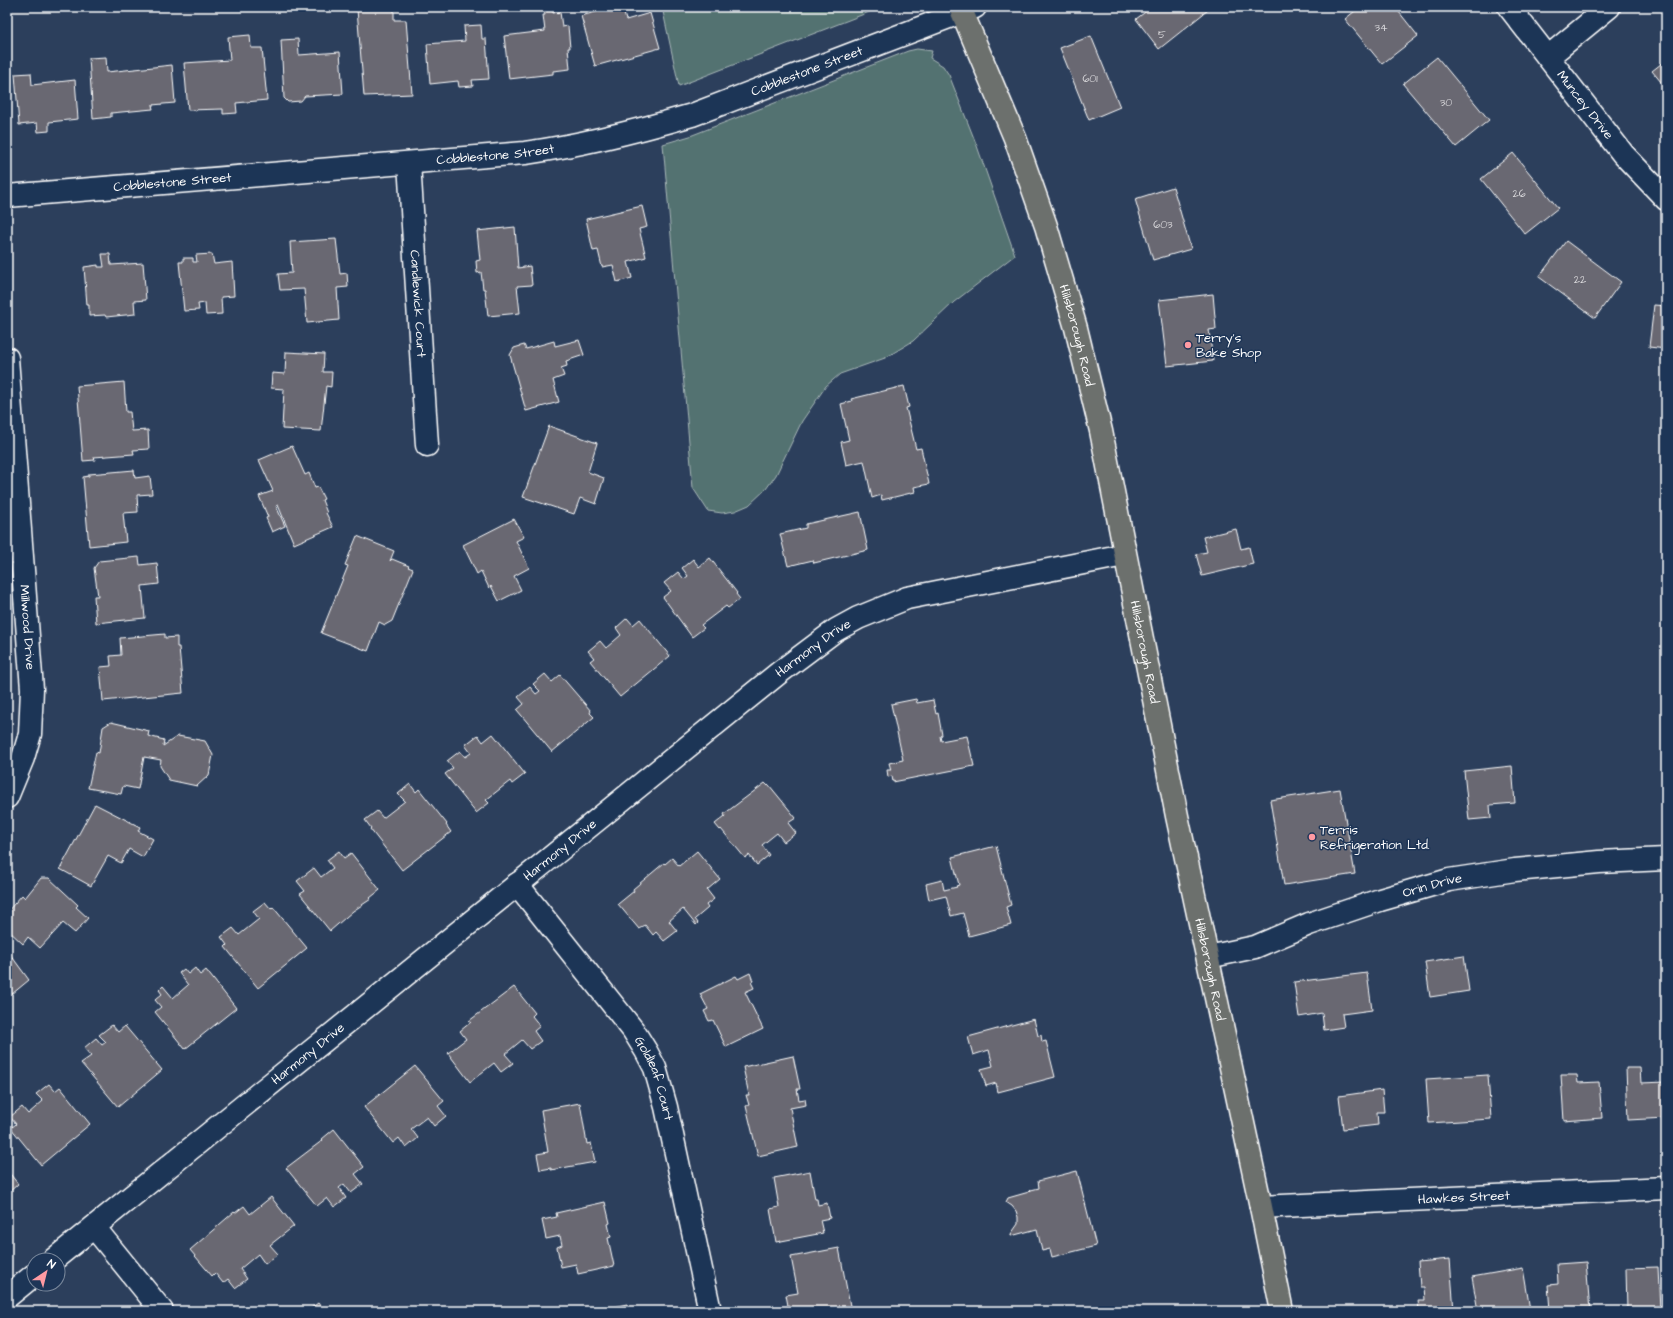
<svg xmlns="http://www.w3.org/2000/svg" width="1673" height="1318" viewBox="0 0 1673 1318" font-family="'Architects Daughter',sans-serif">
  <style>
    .green { fill: #537271; stroke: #a9b8b8 }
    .building { fill: #696872; stroke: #fff }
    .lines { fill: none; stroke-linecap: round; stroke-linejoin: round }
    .street-casing { stroke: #fff; stroke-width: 25 }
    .primary-casing { stroke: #fff; stroke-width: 25 }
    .street { stroke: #1d3557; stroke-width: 22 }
    .primary { stroke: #6c706d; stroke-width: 22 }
    .poi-dot { fill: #ff9aa2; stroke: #1d3557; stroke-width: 1.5 }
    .labels { text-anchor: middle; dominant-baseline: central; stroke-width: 3; stroke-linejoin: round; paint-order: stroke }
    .number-label { font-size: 11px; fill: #dad9dc }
    .street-label { font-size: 13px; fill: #fff; stroke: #1d3557 }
    .poi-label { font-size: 13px; fill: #fff; stroke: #1d3557; text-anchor: start }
  </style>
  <rect width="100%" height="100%" fill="#2c3f5c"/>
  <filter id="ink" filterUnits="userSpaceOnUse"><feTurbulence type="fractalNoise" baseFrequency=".025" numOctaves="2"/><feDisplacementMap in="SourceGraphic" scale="8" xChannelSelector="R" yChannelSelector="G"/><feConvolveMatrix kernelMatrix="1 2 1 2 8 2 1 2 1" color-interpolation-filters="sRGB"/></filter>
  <g filter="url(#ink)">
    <!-- green -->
    <g class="green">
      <polygon points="662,7 882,7 679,86"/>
      <polygon points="917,49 932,51 930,58 943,66 949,75 977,146 1015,255 954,302 913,341 885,358 840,374 826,386 802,421 776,475 766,489 749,505 735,511 722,513 708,511 693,488 663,144 690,136 908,51"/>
    </g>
    <!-- building -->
    <g class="building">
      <polygon points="373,7 394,7 394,20 406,20 412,94 364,96 357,9"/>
      <polygon points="544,7 552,7 553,13 560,12 562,27 568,26 570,48 568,48 570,69 553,71 553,74 509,79 504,36 545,31 543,15 545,15"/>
      <polygon points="610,7 622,7 626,20 650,13 660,48 595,66 581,16 610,8"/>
      <polygon points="1152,7 1205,7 1208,10 1159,49 1136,19"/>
      <polygon points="1360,7 1395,7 1418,36 1382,64 1345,19"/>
      <polygon points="481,25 482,39 486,39 489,79 472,80 473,86 459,87 458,81 430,84 427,44 465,41 464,26"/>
      <polygon points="250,35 251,48 262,48 267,100 236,103 237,113 223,114 223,109 188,110 184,63 230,60 228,37"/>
      <polygon points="1091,36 1120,107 1089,120 1060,48"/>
      <polygon points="298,39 299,55 340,52 343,94 305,96 301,101 288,102 284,98 281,40"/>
      <polygon points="106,57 107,72 172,65 175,103 152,105 153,109 111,113 111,117 93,119 89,58"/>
      <polygon points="1437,57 1489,120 1456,147 1403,84"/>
      <polygon points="1666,60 1666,88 1652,71"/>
      <polygon points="31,73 32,85 75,80 78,119 49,122 49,131 38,132 37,123 19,125 15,74"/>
      <polygon points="1513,153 1558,208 1525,234 1481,179"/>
      <polygon points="1173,187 1191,249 1153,260 1135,199"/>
      <polygon points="642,206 647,227 639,229 646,257 628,262 632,278 617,282 613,265 602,267 598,250 593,251 586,219"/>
      <polygon points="515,227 518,268 530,266 532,285 517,286 520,313 488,316 485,289 483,289 481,272 477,273 476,261 480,260 477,231"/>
      <polygon points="336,239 340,274 347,273 348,287 337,288 339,320 307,323 304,289 280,290 278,274 292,273 290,242"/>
      <polygon points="1566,241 1621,282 1595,318 1539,277"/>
      <polygon points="102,254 110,254 111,265 143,263 146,300 134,301 135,314 106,317 105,315 89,316 89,305 87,305 84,267 98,265 98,267 104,267"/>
      <polygon points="212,254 214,264 232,262 234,296 221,297 222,314 206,315 205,303 198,304 199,310 184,311 179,262 183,262 183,258 193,258 193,262 197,262 196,255"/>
      <polygon points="1213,294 1216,329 1209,330 1213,361 1167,366 1159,300"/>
      <polygon points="1654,305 1666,306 1666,349 1649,347"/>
      <polygon points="579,340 584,355 566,361 567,366 561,368 564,376 553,380 559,402 526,411 510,355 514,348 524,345 526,349 554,341 555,346"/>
      <polygon points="286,352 324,354 323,372 332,372 331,387 326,386 321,431 282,429 284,389 271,388 272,373 285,374"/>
      <polygon points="124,382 126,412 130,412 132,431 148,430 149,449 133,450 134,454 94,457 95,460 83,461 77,386"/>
      <polygon points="904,386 909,407 906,408 916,449 921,448 929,484 914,487 915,492 882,500 881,495 872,498 864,461 846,465 841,442 849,440 841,404 852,401 851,399"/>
      <polygon points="549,426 597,443 588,472 604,478 596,504 580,498 574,514 523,497"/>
      <polygon points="292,446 305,475 309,473 315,488 318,487 324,499 322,500 327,513 326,513 333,527 294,544 278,505 276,506 285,526 272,532 266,518 268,517 259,496 273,491 259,460"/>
      <polygon points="134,470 135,478 150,476 152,494 137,495 138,512 123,513 126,542 89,546 83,477 89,476 89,474"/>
      <polygon points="860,512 868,550 814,563 813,560 788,566 780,534 806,528 806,524"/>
      <polygon points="514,519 524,537 516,541 529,568 514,576 521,590 499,601 491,586 489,588 481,571 477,574 463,545"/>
      <polygon points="1236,529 1241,549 1249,547 1253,564 1202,576 1196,554 1207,552 1203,537"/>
      <polygon points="357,536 394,551 390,561 392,559 409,566 408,567 413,569 392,621 385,625 379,622 368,651 321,633 348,566 345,565"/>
      <polygon points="139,557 140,565 157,563 159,584 142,586 145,618 96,623 94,596 98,596 94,568 99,561"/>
      <polygon points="710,558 737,593 736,594 740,599 728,608 726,606 701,625 704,628 692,637 663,597 671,591 664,583 678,572 684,579 688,576 682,568 693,559 699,567"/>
      <polygon points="627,618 633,625 640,619 670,656 620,697 590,661 594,658 588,651 600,641 606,648 621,635 616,628"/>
      <polygon points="165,634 165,638 177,637 177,647 179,647 183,693 103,701 100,667 111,666 110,656 121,655 120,638"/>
      <polygon points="545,674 552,682 560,675 591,711 590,713 594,717 552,752 517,710 524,704 518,697 530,687 536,694 540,691 533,684"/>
      <polygon points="916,699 917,703 933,700 936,714 938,713 942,735 940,736 941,741 967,736 974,766 893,782 892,776 888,777 887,770 891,770 889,763 903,760 891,704"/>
      <polygon points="111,722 149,731 148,736 164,740 163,746 178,736 205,741 213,755 209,775 197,786 169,780 160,766 161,760 144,757 138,789 123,786 121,794 88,788 96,752 99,753 103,727"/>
      <polygon points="493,734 525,774 512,784 510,781 486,800 489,803 476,813 445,774 453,768 447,761 460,751 465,757 471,753 465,745 478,735 483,742"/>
      <polygon points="1512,766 1515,803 1490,805 1491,818 1469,820 1464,771"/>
      <polygon points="765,783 768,786 769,785 796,818 788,823 796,833 784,842 777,833 762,845 769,855 757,865 749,855 745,858 721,829 720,830 715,824 725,816 724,814"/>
      <polygon points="410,784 416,792 419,789 447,824 446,825 451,832 402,870 370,829 371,828 365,820 377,811 383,818 405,801 398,794"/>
      <polygon points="1340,789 1355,874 1284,885 1270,800"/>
      <polygon points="95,804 140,827 138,831 153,839 143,857 129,849 121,863 108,856 91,886 60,869"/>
      <polygon points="996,846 1011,905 1006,907 1011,925 969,936 963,913 951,916 946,896 929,900 926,884 942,880 944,890 957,887 956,886 959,885 952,857"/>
      <polygon points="339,851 344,858 351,853 380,890 370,898 371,899 353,911 330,931 300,894 305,891 297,881 314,868 321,877 333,868 327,860"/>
      <polygon points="697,851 720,879 707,890 714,899 706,905 708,908 695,919 698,923 696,925 683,909 669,921 677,931 664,941 656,932 653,935 645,925 639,929 618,904 634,891 633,889 664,863 665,864 672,858 679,866"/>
      <polygon points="41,878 49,878 78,905 76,907 88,918 75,933 63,923 40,948 28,937 23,944 7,929 7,912 22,895 25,898"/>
      <polygon points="265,902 271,909 273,907 307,948 258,988 225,947 227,945 221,937 233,928 239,935 259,919 253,911"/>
      <polygon points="7,950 29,980 12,994 7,987"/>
      <polygon points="1464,956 1469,991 1430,997 1425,962"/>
      <polygon points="195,968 200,975 206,970 236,1008 185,1049 155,1012 161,1007 155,1000 162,994 159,990 163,986 173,998 188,985 179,973 184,969 188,974"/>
      <polygon points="750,973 753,981 751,982 754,988 745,992 763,1029 726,1047 713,1020 709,1021 704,1011 708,1009 700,994 736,976 738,979"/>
      <polygon points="1367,973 1372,1010 1342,1014 1344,1027 1324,1030 1322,1013 1299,1017 1294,982"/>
      <polygon points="514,987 535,1013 532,1016 540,1026 534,1031 541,1041 530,1049 522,1040 505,1054 513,1063 501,1072 494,1063 470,1082 448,1053 466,1039 460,1031 471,1022 469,1021"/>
      <polygon points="1034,1019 1038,1036 1041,1035 1042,1042 1046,1041 1055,1077 998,1092 996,1083 986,1086 981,1069 993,1066 989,1050 973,1055 968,1037"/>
      <polygon points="112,1025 118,1032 125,1026 162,1070 118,1107 81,1063 91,1056 84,1048 96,1038 102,1045 106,1042 99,1035"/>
      <polygon points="793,1056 800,1089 797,1089 799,1100 805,1099 806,1105 790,1108 798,1147 758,1156 746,1106 749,1105 746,1095 749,1095 743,1067"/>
      <polygon points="415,1066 444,1101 438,1106 446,1116 434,1126 427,1117 411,1129 418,1138 406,1148 399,1138 393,1143 364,1107"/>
      <polygon points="1626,1068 1640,1068 1641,1083 1666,1082 1666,1118 1628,1120"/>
      <polygon points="1488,1075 1491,1119 1429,1123 1426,1079"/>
      <polygon points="1561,1075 1577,1075 1578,1083 1599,1082 1602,1118 1564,1121"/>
      <polygon points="49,1084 55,1091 60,1087 90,1124 41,1165 11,1128 16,1124 10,1117 22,1107 28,1114 43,1101 36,1094"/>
      <polygon points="1382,1090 1384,1112 1377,1112 1378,1125 1343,1129 1339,1096"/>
      <polygon points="580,1103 587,1144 591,1143 595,1162 551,1170 551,1168 540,1170 537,1154 548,1152 541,1110"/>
      <polygon points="334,1129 364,1167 355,1174 363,1184 351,1193 344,1184 339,1188 346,1198 334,1207 327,1198 317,1206 286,1168 323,1140 322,1139"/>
      <polygon points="7,1170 18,1184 7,1194"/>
      <polygon points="810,1171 815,1199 817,1199 818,1205 827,1203 830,1218 820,1220 823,1233 776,1242 770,1209 779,1207 774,1178"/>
      <polygon points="1077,1171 1096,1246 1052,1257 1050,1249 1042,1251 1037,1229 1011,1236 1011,1234 1018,1224 1018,1217 1016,1211 1012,1206 1006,1202 1008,1198 1029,1192 1031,1190 1039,1188 1038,1181"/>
      <polygon points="271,1197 294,1226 270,1245 278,1254 265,1264 258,1254 240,1269 247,1279 235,1288 228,1279 223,1283 215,1273 212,1276 190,1250 234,1212 235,1213 244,1206 250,1214"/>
      <polygon points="605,1202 610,1223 608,1224 611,1237 608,1238 614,1266 578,1274 576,1264 561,1267 557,1247 562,1245 560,1236 546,1239 542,1220 557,1217 556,1213"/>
      <polygon points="839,1248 851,1311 789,1311 786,1295 798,1293 791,1257"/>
      <polygon points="1450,1259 1454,1311 1419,1311 1418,1300 1425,1300 1424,1287 1420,1287 1418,1262"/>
      <polygon points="1586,1262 1590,1311 1566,1311 1566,1309 1550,1310 1548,1285 1558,1284 1557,1264"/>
      <polygon points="1658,1267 1660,1310 1627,1311 1626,1268"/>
      <polygon points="1523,1268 1530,1310 1478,1311 1472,1277"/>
      <polygon points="318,1303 324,1311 307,1311"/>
      <polygon points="627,1304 628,1311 608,1311 608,1308"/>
    </g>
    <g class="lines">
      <defs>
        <g id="street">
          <path id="s1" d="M1509,7L1623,154L1666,199"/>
          <polyline points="1548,57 1609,7"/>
          <path id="s2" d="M409,163L427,445"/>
          <path id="s3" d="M7,196L525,153C582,145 637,131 692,115L975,7"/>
          <path id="s4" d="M7,358L32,689L30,734L23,758L7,797"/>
          <path id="s5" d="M517,884L633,1030L646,1051L655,1068L666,1107L710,1311"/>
          <path id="s6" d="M1208,957L1255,947L1309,924L1380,900L1449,880L1515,870L1599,862L1666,859"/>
          <path id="s7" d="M1261,1207L1666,1188"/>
          <polyline points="94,1227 162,1311"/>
          <path id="s8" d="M53,1260L780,672L836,630L858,618L907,598L1124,555"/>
          <polyline points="7,1297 34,1275"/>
        </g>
        <g id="primary">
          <path id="s9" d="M960,7L1015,138L1046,226L1076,328L1101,431L1177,816L1261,1207L1282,1311"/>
        </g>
      </defs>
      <!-- street casing -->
      <use href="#street" class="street-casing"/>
      <!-- primary casing -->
      <use href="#primary" class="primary-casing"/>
      <!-- street -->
      <use href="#street" class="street"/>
      <!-- primary -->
      <use href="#primary" class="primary"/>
    </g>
  </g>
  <!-- markers -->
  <g class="poi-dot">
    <circle cx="1188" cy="345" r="4"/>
    <circle cx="1312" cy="837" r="4"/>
  </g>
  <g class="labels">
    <!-- number labels -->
    <g class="number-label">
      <text x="1381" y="27">34</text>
      <text x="1162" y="34">5</text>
      <text x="1090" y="78">601</text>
      <text x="1446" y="102">30</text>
      <text x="1519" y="193">26</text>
      <text x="1163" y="224">603</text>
      <text x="1580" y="279">22</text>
    </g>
    <!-- street labels -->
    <g class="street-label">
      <text stroke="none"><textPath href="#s3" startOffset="814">Cobblestone Street</textPath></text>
      <text stroke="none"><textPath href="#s1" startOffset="124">Muncey Drive</textPath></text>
      <text stroke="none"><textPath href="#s3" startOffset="490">Cobblestone Street</textPath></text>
      <text stroke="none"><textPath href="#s3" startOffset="166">Cobblestone Street</textPath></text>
      <text stroke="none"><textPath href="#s2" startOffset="141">Candlewick Court</textPath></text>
      <text stroke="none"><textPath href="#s9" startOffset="349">Hillsborough Road</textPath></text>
      <text stroke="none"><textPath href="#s4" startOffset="270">Millwood Drive</textPath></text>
      <text stroke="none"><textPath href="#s8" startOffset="976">Harmony Drive</textPath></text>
      <text stroke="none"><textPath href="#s9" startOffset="673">Hillsborough Road</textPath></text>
      <text stroke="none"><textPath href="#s8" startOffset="652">Harmony Drive</textPath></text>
      <text stroke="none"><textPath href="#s6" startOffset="236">Orin Drive</textPath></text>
      <text stroke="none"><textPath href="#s9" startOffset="997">Hillsborough Road</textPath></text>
      <text stroke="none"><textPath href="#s8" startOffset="328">Harmony Drive</textPath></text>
      <text stroke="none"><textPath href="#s5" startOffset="240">Goldleaf Court</textPath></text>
      <text stroke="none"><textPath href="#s7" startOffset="203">Hawkes Street</textPath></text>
    </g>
    <!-- poi labels -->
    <g class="poi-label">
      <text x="1196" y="338">Terry's<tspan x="1196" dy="15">Bake Shop</tspan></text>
      <text x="1320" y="830">Terris<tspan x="1320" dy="15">Refrigeration Ltd.</tspan></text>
    </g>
  </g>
  <!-- margin -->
  <rect width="1673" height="1318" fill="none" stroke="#1d3557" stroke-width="24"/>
  <rect x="12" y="12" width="1649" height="1294" fill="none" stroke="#fff" stroke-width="1.5" filter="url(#ink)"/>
  <!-- north arrow -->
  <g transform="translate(46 1272) rotate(35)"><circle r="19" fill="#1d3557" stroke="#77869a"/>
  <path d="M0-3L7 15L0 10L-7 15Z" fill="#ff9aa2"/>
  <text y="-6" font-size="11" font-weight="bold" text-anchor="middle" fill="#ffffff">N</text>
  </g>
</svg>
